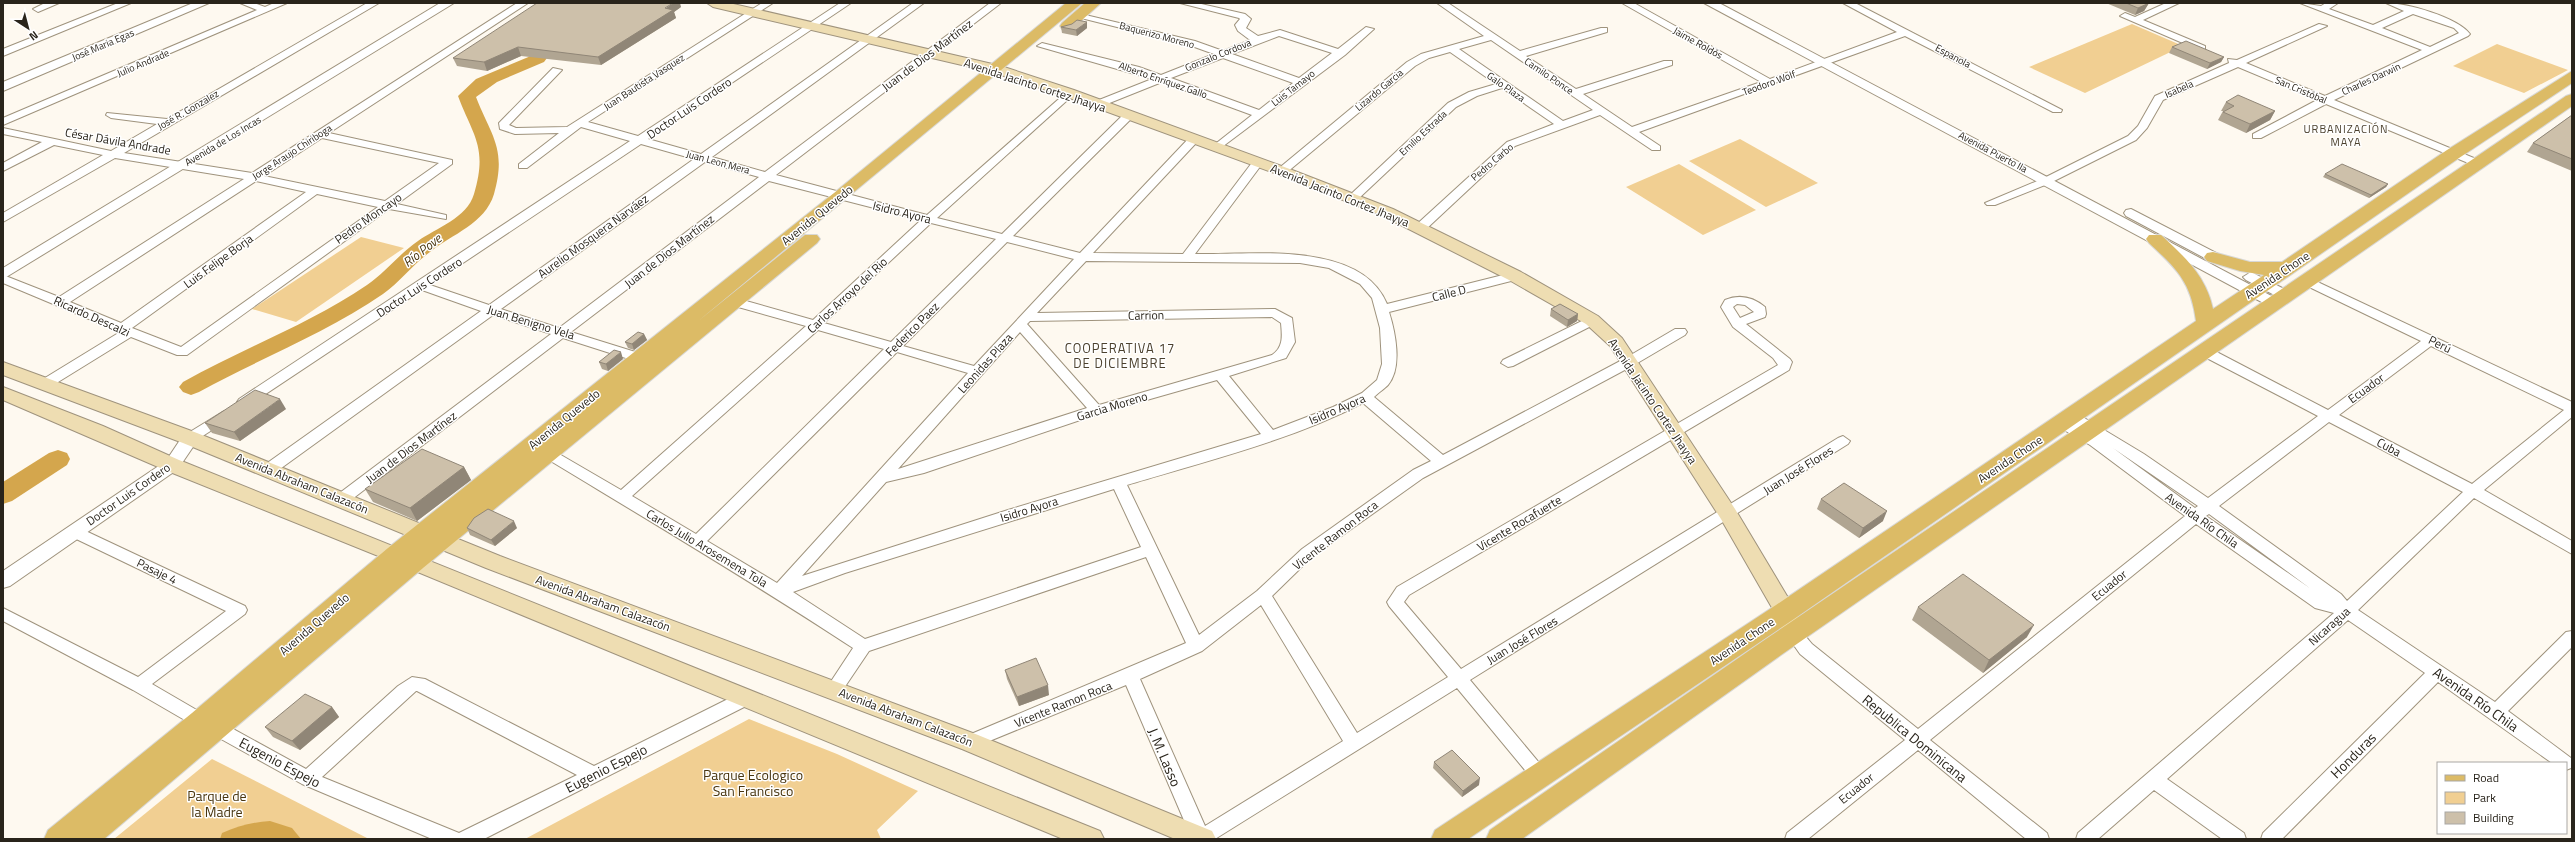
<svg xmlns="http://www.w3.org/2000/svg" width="2575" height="842" viewBox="0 0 2575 842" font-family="'Titillium Web',sans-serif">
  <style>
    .green { fill: #f1cf92 }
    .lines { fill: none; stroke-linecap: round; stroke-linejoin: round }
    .canal { fill: #d4a64d; fill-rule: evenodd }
    .river { fill: #d4a64d; fill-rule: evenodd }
    .minor-casing { stroke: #9f937d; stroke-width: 2 }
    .tertiary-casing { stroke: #9f937d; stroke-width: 2 }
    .secondary-casing { stroke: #9f937d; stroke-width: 2 }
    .primary-casing { stroke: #d8d8d6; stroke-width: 2 }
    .minor { fill: #fff; fill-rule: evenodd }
    .tertiary { fill: #fff; fill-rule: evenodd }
    .secondary { fill: #eeddb2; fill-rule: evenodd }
    .primary { fill: #dcbb66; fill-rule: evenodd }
    .wall { fill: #b0a592 }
    .shaded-wall { fill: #908677 }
    .building { fill: #cdc0aa; stroke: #908677 }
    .labels { text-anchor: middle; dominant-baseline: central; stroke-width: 3; stroke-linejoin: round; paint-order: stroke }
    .far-street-label { font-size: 10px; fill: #29241b; stroke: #fff }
    .far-neighbourhood-label { font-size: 11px; letter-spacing: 1px; fill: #4c412e; stroke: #fff }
    .street-label { font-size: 12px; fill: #29241b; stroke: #fff }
    .water-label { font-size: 13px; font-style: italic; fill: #48350f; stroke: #fff }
    .neighbourhood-label { font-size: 13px; letter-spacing: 1px; fill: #4c412e; stroke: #fff }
    .near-street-label { font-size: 14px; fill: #29241b; stroke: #fff }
    .near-park-label { font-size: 14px; fill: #48350f; stroke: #fff }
  </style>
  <rect width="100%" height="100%" fill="#fef9f0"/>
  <!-- green -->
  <g class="green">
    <polygon points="2132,24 2183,46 2085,93 2029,67"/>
    <polygon points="2497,44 2568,70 2524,93 2453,66"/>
    <polygon points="1740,139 1818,183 1766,207 1689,161"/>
    <polygon points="1679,164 1756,210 1703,235 1626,187"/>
    <polygon points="361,237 404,248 296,322 252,309"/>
    <polygon points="749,719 837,754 918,791 877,830 881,839 525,839"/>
    <polygon points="212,759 222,764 367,838 114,839"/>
  </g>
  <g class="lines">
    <!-- canal -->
    <path class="canal" d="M270,821L292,828L301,839H220L222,833C238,826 253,822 270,821Z"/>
    <!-- river -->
    <g class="river">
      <path d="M538,53L544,54L547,58L544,62L497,82L476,97C491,136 507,148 494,194C485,224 452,234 430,252C413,264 400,282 383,294C326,333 259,359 199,392L191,395L183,392L179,387L183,382C243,348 310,324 367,285C386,272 399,254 418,241C436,228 467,218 474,194C488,147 473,136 458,96L476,79Z"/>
      <polygon points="58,450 67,453 70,459 67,465 12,501 3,504 3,482 49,453"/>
    </g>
    <defs>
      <g id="minor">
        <polygon points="45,3 59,3 38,12 33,9"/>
        <polygon points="118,3 131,3 3,56 3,49"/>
        <polygon points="240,3 254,3 265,7 274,3 287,3 3,125 3,118 257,10"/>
        <path d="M367,3H379L124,153L252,173L517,3H528L329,133L452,160V164L397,204L446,215V219L389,209L187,355H177L131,337L50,387H40L38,384L40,381L120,332L3,283V275L59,297L244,179L115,158L3,222V213L103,155L54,145L3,171V163L42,142L3,134V128L111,151L157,124L111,118L106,115L107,113L167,119ZM322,138L439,163L385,201L264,176ZM256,181L306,192L121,323L70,302ZM317,194L378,207L181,347L132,328Z"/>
        <path d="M762,3H773L588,122L638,136L840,3H851L648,139L701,154L913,3H924L712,157L765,172L990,3H1001L776,175L927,215L1069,90L1074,93L1073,95L937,218L1002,234L1125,113H1133V117L1013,236L1080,253L1190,137H1198V141L1093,253L1183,254L1254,160H1262V164L1195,254C1251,255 1361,240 1387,304L1515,272L1521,276L1519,279L1389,312C1395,331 1403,367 1388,385C1384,389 1378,393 1374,397L1443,455L1624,359L1675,329H1685L1687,332L1685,335L1634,365L1423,478L1312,557L1272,596L1357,733L1448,677L1389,606L1387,602L1397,587L1778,365L1773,358L1733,327L1721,307L1725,300C1739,294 1753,297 1765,307L1766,314L1765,317L1746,324L1790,359L1792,362L1789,370L1409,595L1404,602L1461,669L1838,438L1843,436L1850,441L1848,444L1470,680L1546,771L1549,776L1546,781L1540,784L1534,781L1457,688L1215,839H1192L1126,685L970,749L964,747L961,742L964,737L1186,643L1146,557L869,651L840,694L834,696L828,694L826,689L853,648C751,581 648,520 544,457L542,454L549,449L554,451L621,490L806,326L731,305L729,302L731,299H739L813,320L921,220L769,181L571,332L645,355L647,358L645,361H635L563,338L347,503H337L335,499L337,495L551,334L493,315L273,474H263L261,470L263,466L481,311L422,290L249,405H239L237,402L239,399L630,141L581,127L527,168H519V164L559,133L515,134L500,129L499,123L553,68L562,70L509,125L516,128L567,127ZM641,144L694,159L489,305L430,285ZM705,162L759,177L559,328L501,309ZM931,223L996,239L891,342L824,323ZM1007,242L1074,259L974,366L903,346ZM1086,261L1300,263L1329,268L1360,284L1372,298L1380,328L1382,364L1377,380L1362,393L1333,407L1273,430L1229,376L1286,358L1295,342L1292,318L1275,309L1037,313ZM1737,304L1745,305L1754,312L1740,318L1733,307ZM1272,317L1281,323C1282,335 1284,347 1272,355L1099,405L1027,324L1030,321ZM818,330L884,349L696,534L632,496ZM1020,332L1087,408L898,469ZM897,352L968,373L777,583L707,541ZM1217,380L1261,434L1008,510L802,576L886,482L924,473L1101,413ZM1363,403L1431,461L1413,470L1302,549L1257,591L1199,635L1127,485C1206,461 1289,441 1363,403ZM1114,489L1141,547L865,639L793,592L845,573ZM1261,605L1343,741L1205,826L1140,679L1202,651Z"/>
        <path d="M1180,3H1197L1245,14L1251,19L1246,28L1258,36L1280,30L1338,49L1366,27L1374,29L1345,55L1218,150L1214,149V145L1252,115L1162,82L1102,106H1094V102L1152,79L1037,46L1042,43L1139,67L1161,75L1214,54L1189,45L1077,17V13L1195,41L1223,51L1250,40L1238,31L1235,25L1240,19L1239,18ZM1279,36L1332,53L1299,78L1232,54ZM1223,58L1293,83L1259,110L1171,78Z"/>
        <path d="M1437,3H1448L1520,51L1601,28H1607V32L1526,56L1576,89L1664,61H1672V65L1583,94L1632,127L1761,82L1622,3H1634L1770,79L1897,32L1843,3H1855L2062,110L2061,112H2053L1905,36L1639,132L1660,146V150H1652L1600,115L1515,146L1424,231L1420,232L1414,228L1416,225L1507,142L1554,124L1502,88L1477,96L1456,107L1357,200H1349V196L1448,103L1469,92L1496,84L1450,52L1429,58L1415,66L1286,173H1278V169L1407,62L1421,54L1484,36ZM1491,40L1593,110L1563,121L1459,49Z"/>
        <polygon points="2166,3 2179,3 2143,20 2205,46 2205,50 2199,50 2120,16 2125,13 2135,17"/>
        <path d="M2300,3L2321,6L2326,3H2338L2329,9L2373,25L2404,11L2386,3C2407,3 2457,17 2470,34L2468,36L2334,100L2481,161V165H2473L2326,104L2261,138H2253V134L2317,100L2238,67L2163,100L2147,128L2136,140L2050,183L1995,205H1987L1985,203L2042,179L2128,136L2138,126L2155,96L2229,63L2228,59L2237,60L2319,24L2327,26L2246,63L2325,96L2422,50ZM2413,14L2454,28L2459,33L2430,47L2382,28Z"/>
        <path d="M2307,277L2572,402V417L2484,490L2572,541V554L2474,498L2358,610L2495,702L2566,632L2572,631V647L2508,711L2571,758V768L2566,770V763H2552L2438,682L2282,839H2261L2263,833L2425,673L2348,620L2167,779L2244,833L2246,839H2222L2154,790L2098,839H2076L2078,833L2334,613L2315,608L2196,524L1930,740L2047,833L2049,839H2026L1918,750L1808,839H1785L1787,833L1905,740L1800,654L1786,634L1788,629C1800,626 1805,636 1812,644L1918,729L2185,516L2090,445L2057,426L2055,423L2057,420H2067L2064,416L2066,413H2076L2144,454L2208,498L2318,416L2199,354L2197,351L2199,348H2209L2328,410L2421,341L2303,284L2301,281L2303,278ZM2431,346L2564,410L2472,484L2339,415ZM2329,422L2463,492L2347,601L2341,594L2219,506ZM2113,448L2198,506L2195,508ZM2209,514L2311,589L2206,516Z"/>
        <polygon points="1592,316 1597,317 1598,320 1597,323 1513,366 1508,367 1501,363 1503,360"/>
        <polygon points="224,411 231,416 229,419 195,441 185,441 183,438 185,435"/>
        <polygon points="75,526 245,606 247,610 245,614 152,684 207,716 210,721 207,726 201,728 195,726 133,690 3,621 3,608 138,677 226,611 70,536 67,532 70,528"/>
        <path d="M412,677L425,679L594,766L740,693L746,691L752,693L755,698L752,703L484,839H432L302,784L212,734L209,729L212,724L218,722L224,724L306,769L398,686ZM416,691H417L577,775L459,833L322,777Z"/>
      </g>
      <g id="tertiary">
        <polygon points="193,3 209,3 3,91 3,82"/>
        <polygon points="440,3 454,3 3,279 3,268"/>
        <polygon points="1704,3 1719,3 2279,300 2282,303 2279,306 2269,306"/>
        <polygon points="2131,209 2224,257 2226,260 2224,263 2214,263 2126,216 2124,213 2126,210"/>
        <polygon points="2251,272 2290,292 2293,295 2285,300 2280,298 2246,280 2243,277"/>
        <polygon points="190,432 196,434 199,438 178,469 10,586 3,588 3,571 166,461 184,434"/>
      </g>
      <g id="secondary">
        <polygon points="707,3 729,3 1001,66 1074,90 1287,168 1393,209 1521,272 1598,316 1622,338 1735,509 1793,606 1805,634 1802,640 1794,643 1786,640 1775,613 1721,519 1610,346 1586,324 1509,280 1381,215 1277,174 1064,96 992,72 713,7"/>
        <polygon points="3,362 197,433 500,556 978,735 1212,831 1216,839 1175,839 962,749 486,568 183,443 3,375"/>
        <polygon points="3,387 103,426 179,460 1100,831 1104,839 1063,839 408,568 165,470 3,400"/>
      </g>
      <g id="primary">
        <polygon points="1066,3 1082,3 697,322 805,235 817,235 820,239 817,243 423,568 104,839 44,839 48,830 192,713 388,548 834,193"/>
        <polygon points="1085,3 1101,3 1072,29 1062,29 1060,26 1062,23"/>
        <path d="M2572,71V83L2459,158L1794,619L1468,839H1431L1435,830L1776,605L2196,321C2191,282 2177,269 2149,243L2146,239L2149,235H2161C2185,257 2206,276 2213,309L2264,275L2240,271L2207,261L2204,257L2207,253L2213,252L2250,262H2282L2447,150Z"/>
        <polygon points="2572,94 2572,106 1781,655 1522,839 1486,839 1490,830 1763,641 2566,96"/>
      </g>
    </defs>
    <!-- minor casing -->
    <use href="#minor" class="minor-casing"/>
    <!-- tertiary casing -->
    <use href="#tertiary" class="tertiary-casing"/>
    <!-- secondary casing -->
    <use href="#secondary" class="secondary-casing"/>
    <!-- primary casing -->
    <use href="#primary" class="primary-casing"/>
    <!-- minor -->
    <use href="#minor" class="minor"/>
    <!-- tertiary -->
    <use href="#tertiary" class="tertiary"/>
    <!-- secondary -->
    <use href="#secondary" class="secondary"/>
    <!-- primary -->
    <use href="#primary" class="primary"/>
  </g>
  <!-- wall -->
  <g class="wall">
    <polygon points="2106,3 2149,3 2144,11 2135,15"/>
    <polygon points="681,7 674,12 676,18 601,65 521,56 487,71 457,66 453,58"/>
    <polygon points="1072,24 1087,28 1077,36 1062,33 1061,27"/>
    <polygon points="2172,47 2224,57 2221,62 2207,69 2169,53"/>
    <polygon points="2226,102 2275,111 2270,120 2246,133 2218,120 2223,111 2221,111"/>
    <polygon points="2572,115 2572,171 2527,152 2533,143"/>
    <polygon points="2325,174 2388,184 2386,187 2369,198 2323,177"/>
    <polygon points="1551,309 1578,314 1577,321 1567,327 1550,316"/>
    <polygon points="644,334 647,340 634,350 628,348 625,342"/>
    <polygon points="623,359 608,371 602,369 599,362"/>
    <polygon points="286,409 240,441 212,433 205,423"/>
    <polygon points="464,467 471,480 417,521 373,502 365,489"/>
    <polygon points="1821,499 1883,521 1859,538 1817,509"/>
    <polygon points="467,528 517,528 495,546 470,535"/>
    <polygon points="1918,607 2027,637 1983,673 1912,620"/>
    <polygon points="1005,670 1049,695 1019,706 1007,679"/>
    <polygon points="332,707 339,717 300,750 273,737 265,727"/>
    <polygon points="1434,762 1479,785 1462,797 1433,768"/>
  </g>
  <!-- shaded-wall -->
  <g class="shaded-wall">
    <polygon points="673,3 680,3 681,7 674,12 676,18 601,65 598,57"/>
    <polygon points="2148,3 2149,3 2144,11 2135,15 2138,8"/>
    <polygon points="1087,22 1087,28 1077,36 1076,30"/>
    <polygon points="518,47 521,56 487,71 484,62"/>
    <polygon points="2224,57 2221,62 2207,69 2210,63"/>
    <polygon points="2275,111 2270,120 2246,133 2250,124"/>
    <polygon points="2388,184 2386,187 2369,198 2371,195"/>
    <polygon points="1578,314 1577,321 1567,327 1568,320"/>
    <polygon points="644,334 647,340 634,350 632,344"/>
    <polygon points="621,352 623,359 608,371 606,364"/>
    <polygon points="280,399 286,409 240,441 234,432"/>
    <polygon points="464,467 471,480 417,521 410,508"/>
    <polygon points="1887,511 1883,521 1859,538 1863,528"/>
    <polygon points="514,521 517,528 495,546 491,540"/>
    <polygon points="2034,625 2027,637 1983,673 1989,660"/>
    <polygon points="1048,685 1049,695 1019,706 1017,697"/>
    <polygon points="332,707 339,717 300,750 292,741"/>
    <polygon points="1480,778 1479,785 1462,797 1463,791"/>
  </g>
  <!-- building -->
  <g class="building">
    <polygon points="537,3 673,3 665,8 673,10 598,57 518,47 484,62 453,58"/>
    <polygon points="2126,3 2148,3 2147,4 2138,8"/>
    <polygon points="1077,20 1087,22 1076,30 1061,27 1072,24"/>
    <polygon points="2186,41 2224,57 2210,63 2172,47"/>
    <polygon points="2238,95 2275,111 2250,124 2223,112 2234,106 2226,102"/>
    <polygon points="2572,115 2572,159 2533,143"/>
    <polygon points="2342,164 2388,184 2371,195 2325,174"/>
    <polygon points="1560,304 1578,314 1568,320 1551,309"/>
    <polygon points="638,332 644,334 632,344 625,342"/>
    <polygon points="614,350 621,352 606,364 599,362"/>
    <polygon points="255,390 280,399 234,432 205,423"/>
    <polygon points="422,449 464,467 410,508 365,489"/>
    <polygon points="1844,483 1887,511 1863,528 1821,499"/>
    <polygon points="488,509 514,521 491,540 467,528 474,518"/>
    <polygon points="1963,574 2034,625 1989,660 1918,607"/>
    <polygon points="1036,658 1048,685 1017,697 1005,670"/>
    <polygon points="305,694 332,707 292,741 265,727"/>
    <polygon points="1452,750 1480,778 1463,791 1434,762"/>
  </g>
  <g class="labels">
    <!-- far-street labels -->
    <g class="far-street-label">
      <text transform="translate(1157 35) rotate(15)">Baquerizo Moreno</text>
      <text transform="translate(1698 43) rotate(29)">Jaime Roldós</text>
      <text transform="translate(103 45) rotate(-23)">José Maria Egas</text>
      <text transform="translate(1218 55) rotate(-22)">Gonzalo Cordova</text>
      <text transform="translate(1953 56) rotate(28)">Espanola</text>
      <text transform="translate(143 63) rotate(-23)">Julio Andrade</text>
      <text transform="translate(1549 76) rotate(34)">Camilo Ponce</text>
      <text transform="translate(2371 79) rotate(-25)">Charles Darwin</text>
      <text transform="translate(1163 80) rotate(19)">Alberto Enríquez Gallo</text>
      <text transform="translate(644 82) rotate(-33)">Juan Bautista Vasquez</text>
      <text transform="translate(1769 83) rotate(-20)">Teodoro Wolf</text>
      <text transform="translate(1506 87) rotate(35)">Galo Plaza</text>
      <text transform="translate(1293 88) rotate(-38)">Luis Tamayo</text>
      <text transform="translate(2179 89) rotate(-24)">Isabela</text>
      <text transform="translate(1379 90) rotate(-40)">Lizardo Garcia</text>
      <text transform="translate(2301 90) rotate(23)">San Cristóbal</text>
      <text transform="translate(188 110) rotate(-30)">José R. Gonzalez</text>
      <text transform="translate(1423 133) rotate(-43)">Emilio Estrada</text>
      <text transform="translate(223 141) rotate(-31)">Avenida de Los Incas</text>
      <text transform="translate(292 152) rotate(-33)">Jorge Araujo Chiriboga</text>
      <text transform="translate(1993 152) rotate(28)">Avenida Puerto Ila</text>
      <text transform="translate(718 162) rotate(15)">Juan Leon Mera</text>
      <text transform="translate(1492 162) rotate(-40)">Pedro Carbo</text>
    </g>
    <!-- far-neighbourhood labels -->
    <g class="far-neighbourhood-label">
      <text x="2346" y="129">URBANIZACIÓN<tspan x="2346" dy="13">MAYA</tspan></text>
    </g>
    <!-- street labels -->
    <g class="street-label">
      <text transform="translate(927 55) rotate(-37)">Juan de Dios Martínez</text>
      <text transform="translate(1035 85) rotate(18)">Avenida Jacinto Cortez Jhayya</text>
      <text transform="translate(689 108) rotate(-34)">Doctor Luis Cordero</text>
      <text transform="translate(118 141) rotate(10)">César Dávila Andrade</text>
      <text transform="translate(1340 195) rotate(22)">Avenida Jacinto Cortez Jhayya</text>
      <text transform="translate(902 212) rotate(14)">Isidro Ayora</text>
      <text transform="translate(817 215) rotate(-39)">Avenida Quevedo</text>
      <text transform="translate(368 218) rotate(-35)">Pedro Moncayo</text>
      <text transform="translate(593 236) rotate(-36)">Aurelio Mosquera Narváez</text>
      <text transform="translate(669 251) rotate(-38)">Juan de Dios Martínez</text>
      <text transform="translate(218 261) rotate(-36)">Luis Felipe Borja</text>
      <text transform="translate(2277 275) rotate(-34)">Avenida Chone</text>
      <text transform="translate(419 287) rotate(-33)">Doctor Luis Cordero</text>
      <text transform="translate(1449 293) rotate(-14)">Calle D</text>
      <text transform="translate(847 295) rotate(-43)">Carlos Arroyo del Rio</text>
      <text transform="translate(1146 315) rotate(-1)">Carrion</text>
      <text transform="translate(92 316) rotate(24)">Ricardo Descalzi</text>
      <text transform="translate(531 322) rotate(17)">Juan Benigno Vela</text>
      <text transform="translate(912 329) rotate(-45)">Federico Paez</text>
      <text transform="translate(2440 344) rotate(26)">Perú</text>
      <text transform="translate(985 363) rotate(-48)">Leonidas Plaza</text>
      <text transform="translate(2366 388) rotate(-36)">Ecuador</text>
      <text transform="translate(1653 401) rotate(56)">Avenida Jacinto Cortez Jhayya</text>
      <text transform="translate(1112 406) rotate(-17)">Garcia Moreno</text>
      <text transform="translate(1337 409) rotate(-23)">Isidro Ayora</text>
      <text transform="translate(564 419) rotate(-39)">Avenida Quevedo</text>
      <text transform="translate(411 447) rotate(-37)">Juan de Dios Martínez</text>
      <text transform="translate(2389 447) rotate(28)">Cuba</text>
      <text transform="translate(2010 459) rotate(-34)">Avenida Chone</text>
      <text transform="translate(1798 470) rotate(-32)">Juan José Flores</text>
      <text transform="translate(302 483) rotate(22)">Avenida Abraham Calazacón</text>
      <text transform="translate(128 494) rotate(-35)">Doctor Luis Cordero</text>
      <text transform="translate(1029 509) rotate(-17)">Isidro Ayora</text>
      <text transform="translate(2202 520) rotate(35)">Avenida Río Chila</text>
      <text transform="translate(1519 523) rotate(-31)">Vicente Rocafuerte</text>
      <text transform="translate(1335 535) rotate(-38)">Vicente Ramon Roca</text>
      <text transform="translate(707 548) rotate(31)">Carlos Julio Arosemena Tola</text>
      <text transform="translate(157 571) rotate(26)">Pasaje 4</text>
      <text transform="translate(2109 585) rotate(-39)">Ecuador</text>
      <text transform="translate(603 603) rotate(20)">Avenida Abraham Calazacón</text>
      <text transform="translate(314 624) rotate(-41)">Avenida Quevedo</text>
      <text transform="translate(2329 626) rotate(-42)">Nicaragua</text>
      <text transform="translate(1522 640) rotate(-31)">Juan José Flores</text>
      <text transform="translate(1742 641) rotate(-34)">Avenida Chone</text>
      <text transform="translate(1063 704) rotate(-22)">Vicente Ramon Roca</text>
      <text transform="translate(906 717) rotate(21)">Avenida Abraham Calazacón</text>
      <text transform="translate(1856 788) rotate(-39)">Ecuador</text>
    </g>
    <!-- water labels -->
    <g class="water-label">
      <text transform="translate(422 250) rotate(-38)">Río Pove</text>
    </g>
    <!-- neighbourhood labels -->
    <g class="neighbourhood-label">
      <text x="1120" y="348">COOPERATIVA 17<tspan x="1120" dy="15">DE DICIEMBRE</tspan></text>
    </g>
    <!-- near-street labels -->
    <g class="near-street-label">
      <text transform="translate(2476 699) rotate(35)">Avenida Río Chila</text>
      <text transform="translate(1915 738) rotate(39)">Republica Dominicana</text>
      <text transform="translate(2353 755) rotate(-45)">Honduras</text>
      <text transform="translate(1165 757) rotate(67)">J. M. Lasso</text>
      <text transform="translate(280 762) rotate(28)">Eugenio Espejo</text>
      <text transform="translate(606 768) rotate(-27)">Eugenio Espejo</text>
    </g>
    <!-- near-park labels -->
    <g class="near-park-label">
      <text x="753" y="774">Parque Ecologico<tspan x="753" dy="16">San Francisco</tspan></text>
      <text x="217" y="795">Parque de<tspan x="217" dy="16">la Madre</tspan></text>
    </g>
  </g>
  <!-- border -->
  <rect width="2575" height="842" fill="none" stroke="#29241b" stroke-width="8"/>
  <!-- legend -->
  <rect x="2437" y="762" width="130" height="72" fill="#ffffff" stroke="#a9a7a4"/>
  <rect x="2445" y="775" width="20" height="6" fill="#dcbb66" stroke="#a9a7a4"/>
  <text x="2473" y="782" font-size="12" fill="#29241b">Road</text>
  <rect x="2445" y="792" width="20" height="12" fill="#f1cf92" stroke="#a9a7a4"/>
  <text x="2473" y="802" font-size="12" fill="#29241b">Park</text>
  <rect x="2445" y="812" width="20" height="12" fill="#cdc0aa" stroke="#a9a7a4"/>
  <text x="2473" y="822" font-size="12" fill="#29241b">Building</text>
  <!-- north arrow -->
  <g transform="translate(28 28) rotate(144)" stroke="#ffffff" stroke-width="3" paint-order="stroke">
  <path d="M0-3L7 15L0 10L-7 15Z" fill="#29241b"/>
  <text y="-6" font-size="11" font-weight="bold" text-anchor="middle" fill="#29241b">N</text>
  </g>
</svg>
